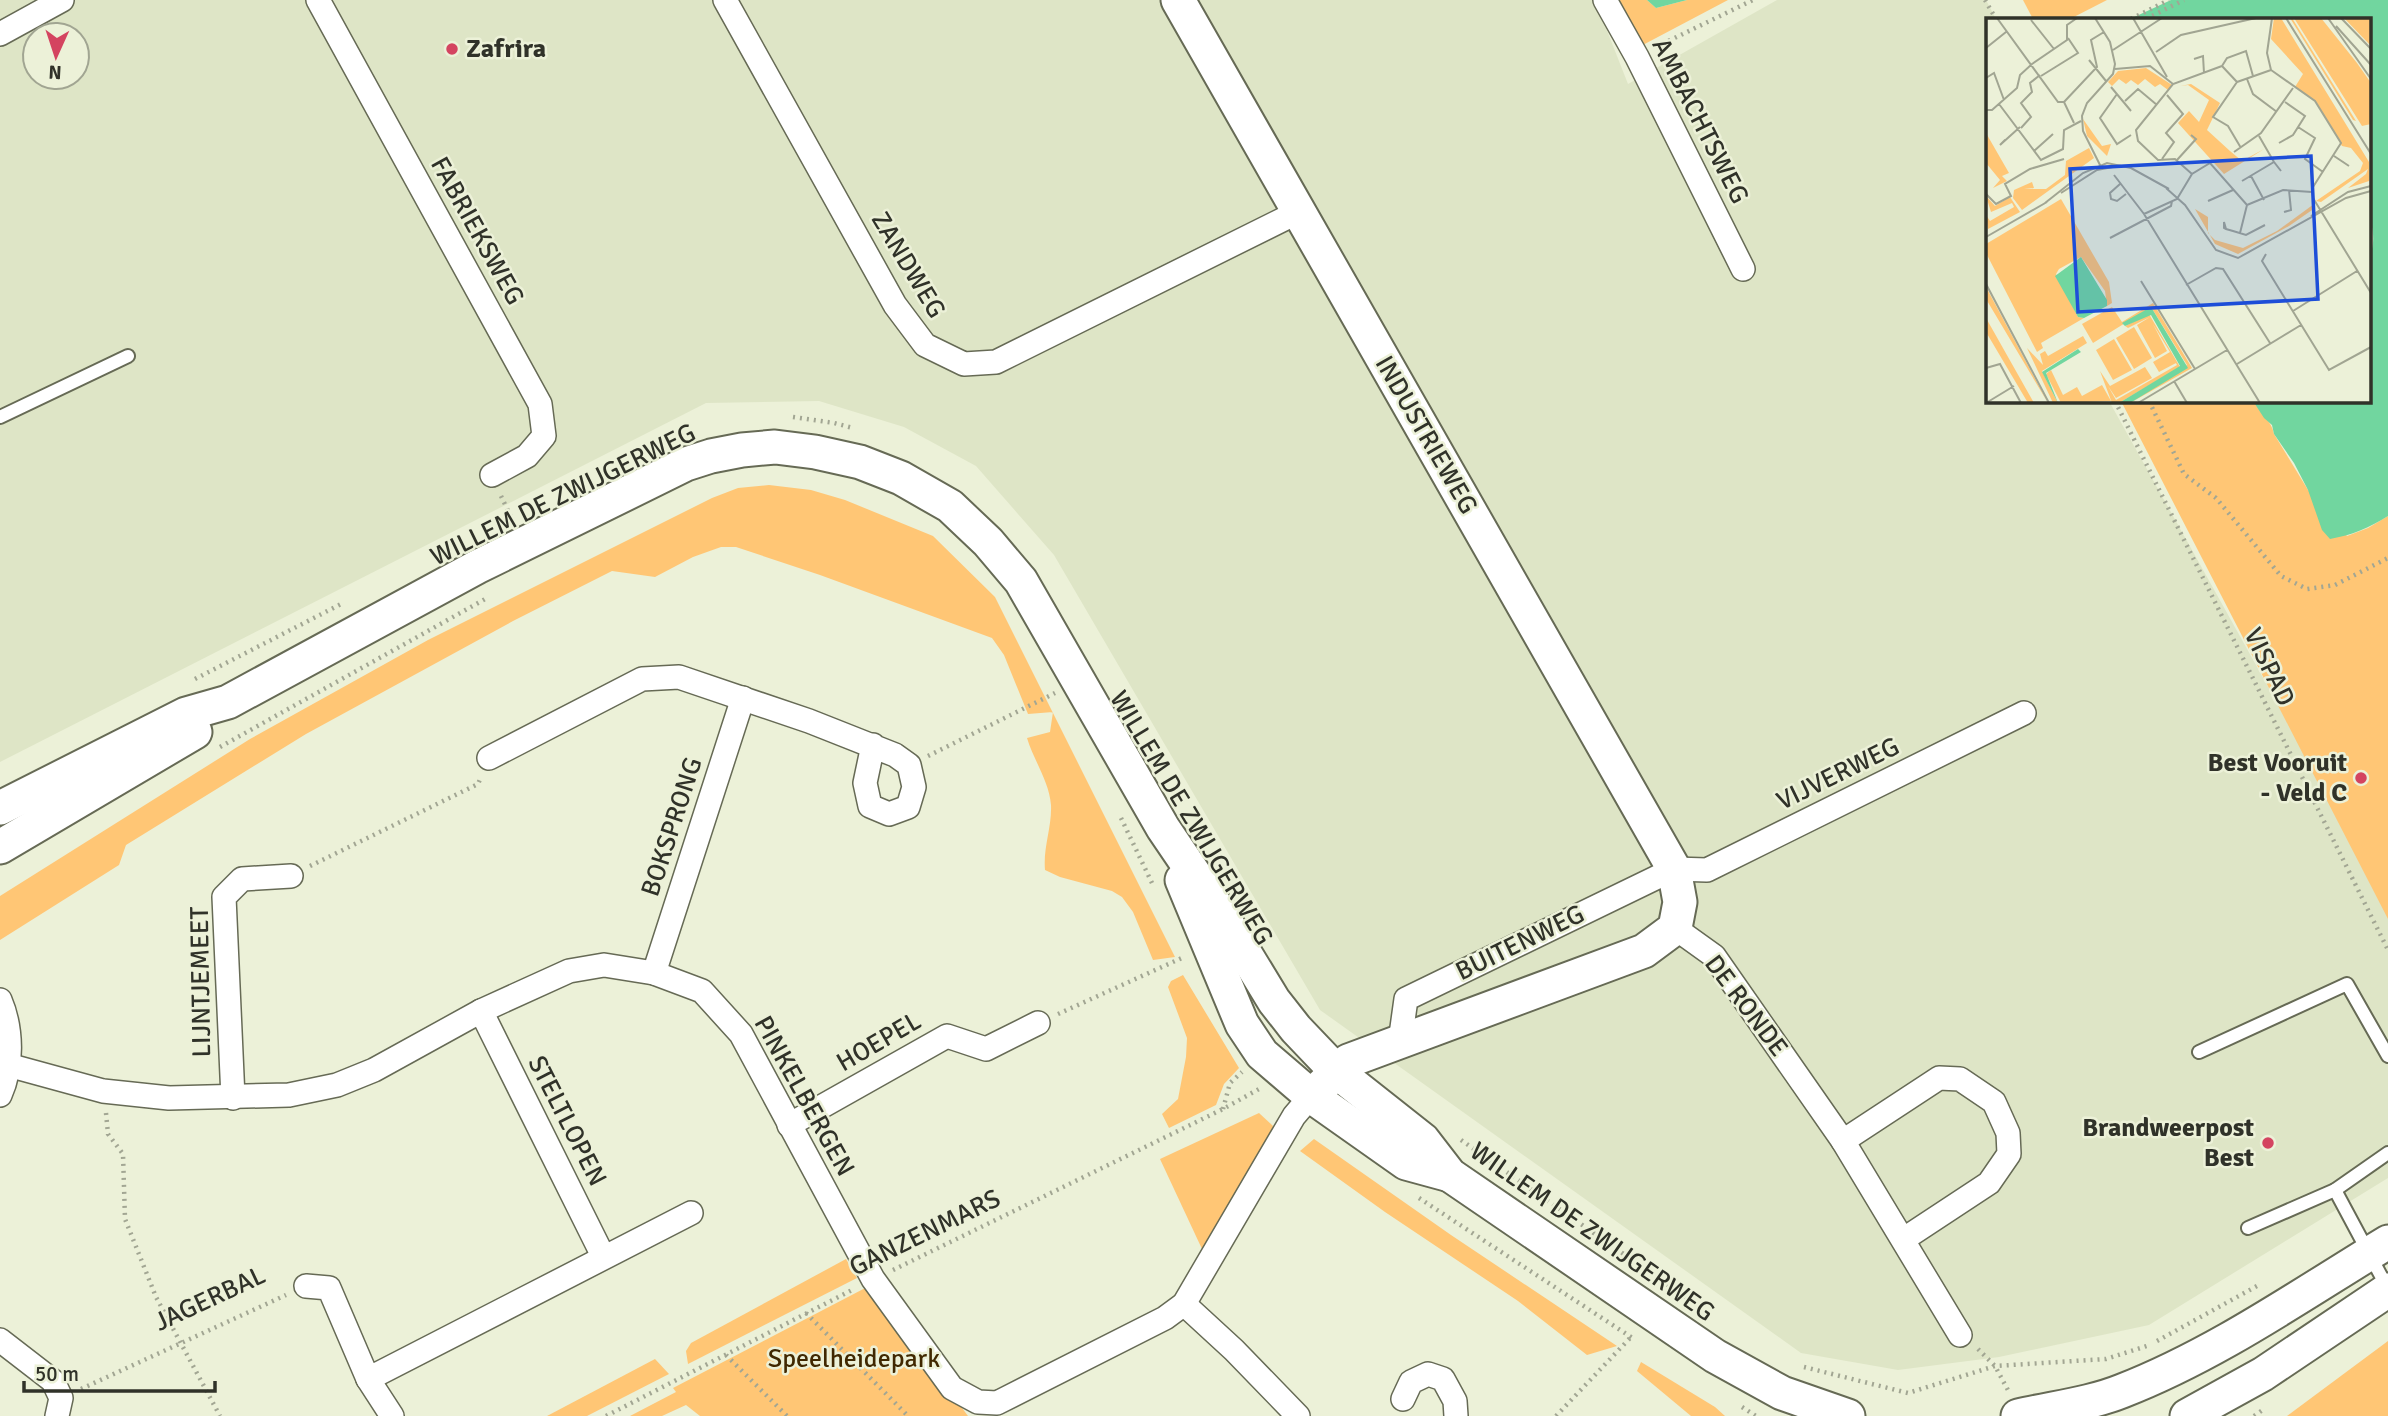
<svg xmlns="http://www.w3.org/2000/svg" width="2388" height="1416" viewBox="0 0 2388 1416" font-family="Signika,sans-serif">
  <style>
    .built { fill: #dee5c6; fill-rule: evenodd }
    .green { fill: #ffc675 }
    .water { fill: #71d69f }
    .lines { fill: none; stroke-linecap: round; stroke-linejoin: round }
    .lane-casing { stroke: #666a55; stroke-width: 16 }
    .street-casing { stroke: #666a55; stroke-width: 26 }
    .secondary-casing { stroke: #666a55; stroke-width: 37 }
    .path { stroke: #a2a693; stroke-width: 4.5; stroke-dasharray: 2 5; stroke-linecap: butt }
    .lane { stroke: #fff; stroke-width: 12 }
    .street { stroke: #fff; stroke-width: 23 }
    .secondary { stroke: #fff; stroke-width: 33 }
    .poi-dot { fill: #d44460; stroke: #ecf1d8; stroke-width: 2.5 }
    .labels { text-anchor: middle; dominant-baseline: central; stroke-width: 5; stroke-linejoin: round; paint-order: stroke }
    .poi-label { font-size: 26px; font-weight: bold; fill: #303229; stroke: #ecf1d8; text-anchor: end }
    .street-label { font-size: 26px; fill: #303229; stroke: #ecf1d8 }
    .park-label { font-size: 26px; fill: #402801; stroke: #ecf1d8 }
    .inset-road { fill: none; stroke: #a1a592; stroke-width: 2 }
    .view { fill: #1d4ed8; fill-opacity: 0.15; stroke: #1d4ed8; stroke-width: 3.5 }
    .inset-edge { fill: none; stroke: #303229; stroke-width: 3.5 }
  </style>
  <rect width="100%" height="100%" fill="#ecf1d8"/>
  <!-- built -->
  <path class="built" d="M0,0H1595L1628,84L1777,0H1986L1996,19H1987V401H2109L2388,902V1178L2149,1325L1999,1357L1898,1370L1801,1353L1320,1010L1054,555L976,466L904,427L819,401L706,403L0,762ZM35,35H77V77H35Z"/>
  <!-- green -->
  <g class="green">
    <polygon points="1610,0 1647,0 1656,8 1687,0 1728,0 1639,47"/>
    <polygon points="2023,0 2107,0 2070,19 2033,19"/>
    <path d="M2121,401H2253C2260,412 2272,422 2274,434L2308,490L2347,536L2368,528L2388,516V919Z"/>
    <path d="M769,485L811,490L845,500L933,536L995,597L1175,957L1153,960L1133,912L1122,897L1112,891L1060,877L1045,870C1043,847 1052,827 1051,805C1049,781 1034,761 1027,738L1050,732L1053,712L1028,714L1004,655L992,638L820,575L736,547H721L693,557L655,577L612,571L513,621L306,734L126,845L119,865L0,940V896L250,739L428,640L712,498L738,488Z"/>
    <polygon points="1183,975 1239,1068 1224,1084 1216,1105 1169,1128 1162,1114 1178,1099 1186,1057 1187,1038 1168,987 1171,981"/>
    <polygon points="1259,1113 1273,1126 1269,1138 1202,1249 1160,1159"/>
    <polygon points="1314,1139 1451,1235 1617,1346 1587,1355 1518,1301 1385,1212 1300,1151"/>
    <polygon points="846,1259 857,1278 688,1364 686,1351 691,1343"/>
    <polygon points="871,1285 968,1416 700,1416 686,1405 662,1416 630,1416 676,1392 673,1388"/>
    <polygon points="2388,1341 2388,1416 2287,1416"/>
    <polygon points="655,1359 669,1374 587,1416 547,1416"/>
    <polygon points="1641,1362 1715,1407 1725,1416 1691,1416 1637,1371"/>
  </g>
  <!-- water -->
  <g class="water">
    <polygon points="1647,0 1687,0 1656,8"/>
    <path d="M2171,0H2388V516C2369,528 2352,535 2330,539L2322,530L2308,490L2294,463L2274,434L2272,425L2264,418L2253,401H2369V255C2376,246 2373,226 2369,216V19H2130Z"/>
  </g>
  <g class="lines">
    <defs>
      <g id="lane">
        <polyline points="0,417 128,356"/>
        <polyline points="2199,1052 2347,984 2388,1056"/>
        <polyline points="2335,1190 2388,1153"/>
        <polyline points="2248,1228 2335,1190 2388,1289"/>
      </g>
      <g id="street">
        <polyline points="318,0 540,404 544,436 527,456 492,475"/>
        <polyline points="725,0 895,305 925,345 964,364 996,362 1298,212"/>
        <polyline points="1605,0 1637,57 1743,269"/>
        <polyline points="0,34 62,0"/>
        <polyline points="489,758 642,679 679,677 809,721 895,755 909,765 914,787 908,807 889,814 870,806 865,783 873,745"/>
        <polyline points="1675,928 1714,956 1843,1141 1960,1335"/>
        <polyline points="654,973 743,698"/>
        <path d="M0,1000C12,1028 13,1066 0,1095"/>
        <polyline points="481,1011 603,1256"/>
        <polyline points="1400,1042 1406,999 1674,869 1707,870 2024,713"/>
        <polyline points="8,1065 103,1091 169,1098 289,1095 337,1085 374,1070 481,1011 569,971 604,965 654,973 702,991 741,1034 873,1279 952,1388 978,1402 997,1403 1165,1318 1184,1304 1294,1116 1311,1096"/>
        <polyline points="233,1098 224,897 242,879 291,876"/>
        <polyline points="789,1125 947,1036 986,1049 1038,1023"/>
        <polyline points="1843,1141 1939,1078 1960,1079 1994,1102 2008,1133 2009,1154 1989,1183 1904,1239"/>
        <polyline points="306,1286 329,1288 368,1379 691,1213"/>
        <polyline points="1184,1304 1234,1350 1298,1416"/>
        <polyline points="0,1340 53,1381 61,1398 57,1416"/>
        <polyline points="368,1379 392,1416"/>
        <polyline points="1403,1399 1411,1382 1428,1374 1443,1379 1455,1401 1456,1416"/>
      </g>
      <g id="secondary">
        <polyline points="1178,0 1674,869 1680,902 1675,928 1644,951 1348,1061 1311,1096"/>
        <polyline points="0,808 186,714 228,702 477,567 686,464 711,456 742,450 775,447 815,452 860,462 901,478 950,506 988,542 1021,581 1163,828 1218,909 1274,1001 1296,1029 1337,1072 1423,1140 1450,1175 1715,1356 1782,1393 1848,1416"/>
        <polyline points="0,847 195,732"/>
        <polyline points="1182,880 1242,1024 1262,1054 1311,1096 1406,1163 1450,1175"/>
        <path d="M2018,1416C2052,1408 2090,1404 2122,1391C2217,1354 2302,1294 2388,1242"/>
        <polyline points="2187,1416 2263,1374 2388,1290"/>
      </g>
    </defs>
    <!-- lane casing -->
    <use href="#lane" class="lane-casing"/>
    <!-- street casing -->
    <use href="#street" class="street-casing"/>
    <!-- secondary casing -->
    <use href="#secondary" class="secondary-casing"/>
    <!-- path -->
    <g class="path">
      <polyline points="1985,0 1996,19"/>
      <polyline points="2131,19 2169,0"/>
      <polyline points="2146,19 2184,0"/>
      <polyline points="1656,47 1753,0"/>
      <polyline points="2115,401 2388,950"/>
      <polyline points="2149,401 2184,474 2216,498 2281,576 2307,589 2335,585 2388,558"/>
      <polyline points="793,417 834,423 853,428"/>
      <polyline points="501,496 511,517"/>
      <polyline points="195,679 343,603"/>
      <polyline points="220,747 487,598"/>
      <polyline points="928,756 1055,693"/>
      <polyline points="1121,818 1152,883"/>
      <polyline points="310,866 478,784 481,777"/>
      <polyline points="1058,1014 1184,957"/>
      <polyline points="1223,1109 1230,1083 1242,1072"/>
      <polyline points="106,1113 108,1134 123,1154 125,1219 156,1297 220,1416"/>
      <polyline points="1461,1140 1695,1304"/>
      <polyline points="1419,1198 1634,1339"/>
      <polyline points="893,1270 1223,1109 1259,1089"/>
      <polyline points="806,1313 908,1416"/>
      <polyline points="2157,1341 2257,1286"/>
      <polyline points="1978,1349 1995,1366 2009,1392"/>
      <polyline points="726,1355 787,1416"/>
      <polyline points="1804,1367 1908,1393 1995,1366 2106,1359 2150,1345"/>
      <polyline points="81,1389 286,1295"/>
      <polyline points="1742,1407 1756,1416"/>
      <polyline points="606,1416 854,1289"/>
      <polyline points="1556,1416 1631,1337"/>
      <polyline points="2254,1416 2264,1409"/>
    </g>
    <!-- lane -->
    <use href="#lane" class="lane"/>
    <!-- street -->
    <use href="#street" class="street"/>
    <!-- secondary -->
    <use href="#secondary" class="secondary"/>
  </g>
  <!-- markers -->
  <g class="poi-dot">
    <circle cx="452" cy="49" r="7"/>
    <circle cx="2361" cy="778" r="7"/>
    <circle cx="2268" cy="1143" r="7"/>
  </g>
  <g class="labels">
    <!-- poi labels -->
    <g class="poi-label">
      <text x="466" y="49" text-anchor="start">Zafrira</text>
      <text x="2347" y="763">Best Vooruit<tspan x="2347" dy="30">- Veld C</tspan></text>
      <text x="2254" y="1128">Brandweerpost<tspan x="2254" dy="30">Best</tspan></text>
    </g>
    <!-- street labels -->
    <g class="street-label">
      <text transform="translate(1700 121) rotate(63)">AMBACHTSWEG</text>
      <text transform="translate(477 231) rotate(61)">FABRIEKSWEG</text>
      <text transform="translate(908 265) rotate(59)">ZANDWEG</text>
      <text transform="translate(1426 435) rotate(60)">INDUSTRIEWEG</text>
      <text transform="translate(563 495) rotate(-26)">WILLEM DE ZWIJGERWEG</text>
      <text transform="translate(2269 667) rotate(64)">VISPAD</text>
      <text transform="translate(1838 774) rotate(-26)">VIJVERWEG</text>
      <text transform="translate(1191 818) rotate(59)">WILLEM DE ZWIJGERWEG</text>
      <text transform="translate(672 827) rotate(-72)">BOKSPRONG</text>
      <text transform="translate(1520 943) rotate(-26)">BUITENWEG</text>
      <text transform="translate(201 982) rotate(-91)">LIJNTJEMEET</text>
      <text transform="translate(1746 1006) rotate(53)">DE RONDE</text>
      <text transform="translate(879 1042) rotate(-30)">HOEPEL</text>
      <text transform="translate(804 1096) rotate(61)">PINKELBERGEN</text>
      <text transform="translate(567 1121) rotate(63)">STELTLOPEN</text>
      <text transform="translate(1592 1232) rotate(35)">WILLEM DE ZWIJGERWEG</text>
      <text transform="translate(925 1233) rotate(-26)">GANZENMARS</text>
      <text transform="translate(210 1299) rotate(-25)">JAGERBAL</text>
    </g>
    <!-- park labels -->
    <g class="park-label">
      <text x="854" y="1359">Speelheidepark</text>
    </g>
  </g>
  <!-- overview -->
  <g transform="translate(1986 18)">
    <rect width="385" height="385" fill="#ecf1d8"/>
    <path d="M288,0H295L383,144V163L362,170L380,156L382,151L335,184L330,183L374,153L377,145L365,130L356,128L331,85L309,69L317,56L285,21ZM304,0H306L370,103L367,102ZM308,0H335L371,45L385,65V106L376,108ZM358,0H385V28ZM160,50L186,67L182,72L174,66L169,69L159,61L152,67L145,62L140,66L133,61L126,68L122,64L132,53ZM205,66L234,85L221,112L244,133L256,143L278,131L238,156L192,105L203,93L213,104L223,82L202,67L194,68ZM97,101L116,128L125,126L121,138L101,118ZM0,115L23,155L16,158L21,163L7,170L14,162L0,145ZM103,130L108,140L36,192L27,180L28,172L46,164L48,170L38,171H60L79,157L80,143ZM0,178L9,188L24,179L34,194L2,211L0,197L4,203L28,189L26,185L5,194ZM75,181L123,264L126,285L121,288L119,273L95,239L73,251L70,256L92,299L98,300L55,325L57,330L51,334L0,235V226ZM328,186L329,190L303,208L252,236L229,226L209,191L222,199V215L229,222L257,230L291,213ZM0,269L62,385L0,281ZM167,285L206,350L144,385L201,347L165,289L107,325L96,306L126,289L136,304ZM163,296L194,349L133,385H126L114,353L124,368L159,349L166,360L130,380L122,368L130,382L191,347L187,340L190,345L173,354L167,344L184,334L167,306L181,333L169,340L151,307L164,299L142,310L139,308ZM0,300L48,385H42L0,314ZM148,309L166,340L148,351L130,320ZM97,318L101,325L56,353L72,385H67L41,330L57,347L54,336L59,333L62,338ZM128,321L146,352L127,362L110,332ZM65,352L77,377L91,369L96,378L116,367L125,383L75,385L60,356Z" fill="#ffc675"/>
    <path d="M95,239L121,282V288L98,300L92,299L69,258ZM165,289L202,350L144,385H133L194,348L165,297L139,308L136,305ZM92,331L95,334L60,355L72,385L56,354Z" fill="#71d69f"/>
    <path class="inset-road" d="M11,0L72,84H78L88,105M109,0L124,24L129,46L127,56L101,85L96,98L97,113L115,149M147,0L181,59M286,0L281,35L285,52L329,83L355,125L327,169V180L385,275M300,0L385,136M342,0L385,61M355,0L385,31M45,2L68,31M350,8L385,47M0,30L20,14M127,32L176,0M170,34L195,17L270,0M208,41L217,38L218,55M103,42L120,63M236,48L241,40L260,33L267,58M129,51L164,48L187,66M55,58L92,35L82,20M0,60L8,55L18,82M261,61L267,76L291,94M251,64L227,99L242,108L255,130M125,69L145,93M131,76L114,100L131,126L145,117M139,83L152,71L171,87M78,84L111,49L105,22L118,14M13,86L55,142L77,131L78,112L95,103M0,92H6L31,70L34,57L46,46L81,22V7L91,0M312,109L329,120L319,141L337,154M35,110L45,99L35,85L46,74L44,65L54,57M273,118L288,144M19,122L14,127L34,109M293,125L307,117L319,98L299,84M48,133L67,116M248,134L275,115L307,70M348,138L363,148L357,144M176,141L188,124L180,115L197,96L181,77M191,142L210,121L205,117M206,156L189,141L172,142L152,123L150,112L187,66L236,48L251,64L285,52M128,157L158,196L274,385M265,158L278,182M256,163L288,144L295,153M134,166L124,175L125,181L131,183L140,176M180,170L199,187L230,232L252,240L360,180L385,173M75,175L111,152L132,148M0,176L10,186L25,178L19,166L44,151L78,141M222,183L247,172M59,185L97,155L121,145L145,150L183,171M298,194L305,192L303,172M158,196L191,181L206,156L224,145L261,187L297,172L326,174M325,198L362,174L385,168M240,211L238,204V210L240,211L247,213L260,217L279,207M254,215L261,187M0,219L61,184M124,220L185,188L186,183M280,236L276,243L343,352L385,329M155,263L209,351M0,266L63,385M200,267L230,250L237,251L284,325M307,293L371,253M251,346L315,307M0,350L14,346L35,385M188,363L201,385M0,385L28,368M152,385L241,332"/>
    <path class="view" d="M325,138L332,281L92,294L84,151Z"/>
    <rect width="385" height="385" class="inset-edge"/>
  </g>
  <!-- north arrow -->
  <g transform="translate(56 56) rotate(183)"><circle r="33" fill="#ecf1d8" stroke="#a1a592" stroke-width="2"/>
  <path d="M0-5L12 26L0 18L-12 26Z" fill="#d44460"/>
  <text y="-10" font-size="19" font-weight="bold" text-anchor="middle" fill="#303229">N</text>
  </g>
  <!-- scale -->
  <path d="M24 1381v10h191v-10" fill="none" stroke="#303229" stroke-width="3.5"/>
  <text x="35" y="1381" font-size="21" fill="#303229" stroke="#ecf1d8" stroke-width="5" paint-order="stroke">50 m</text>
</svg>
